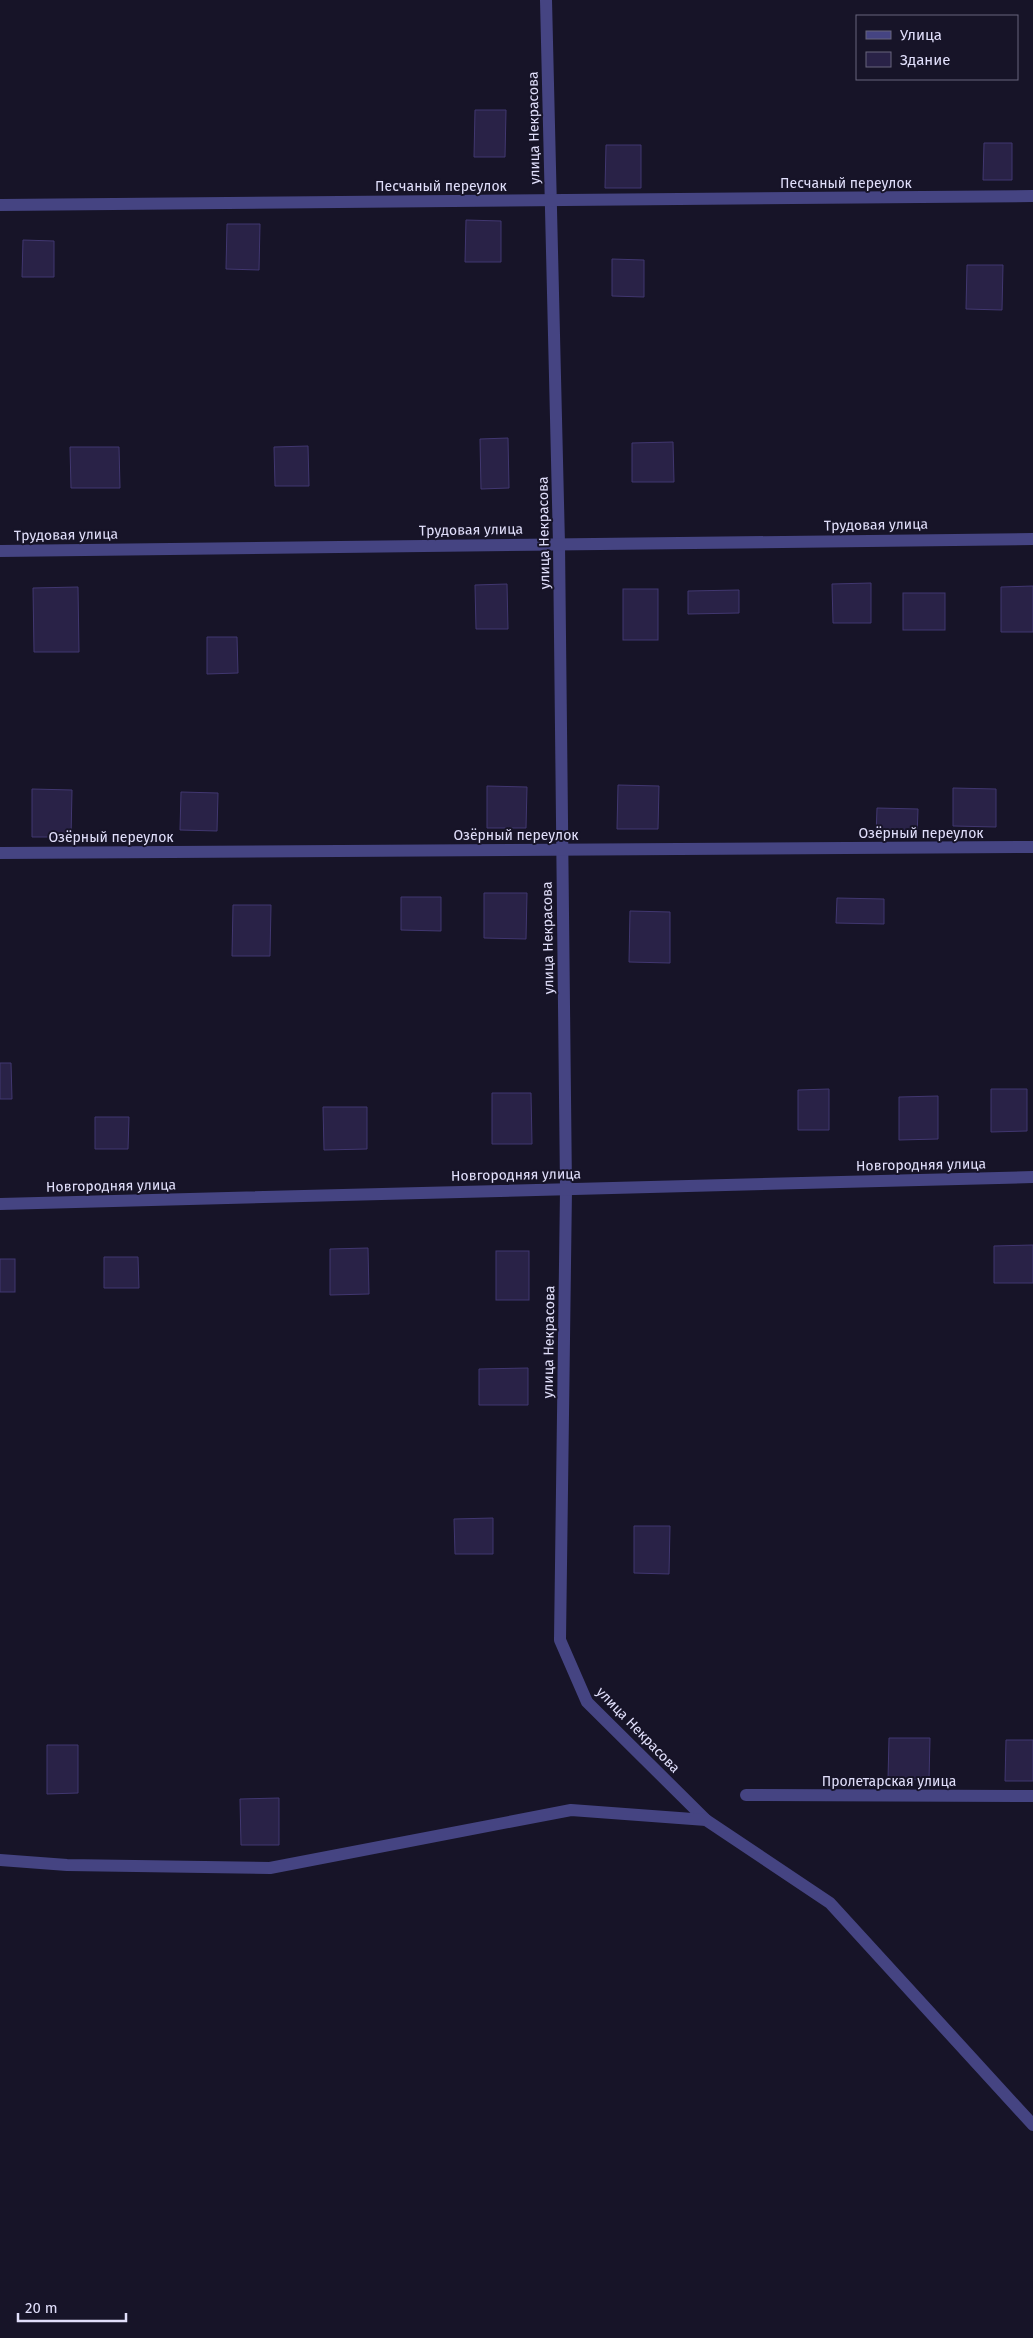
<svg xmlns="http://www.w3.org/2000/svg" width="1033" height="2338" viewBox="0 0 1033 2338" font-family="'Fira Sans',sans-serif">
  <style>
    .building { fill: #292247; stroke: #413770 }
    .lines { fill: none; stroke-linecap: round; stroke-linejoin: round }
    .minor { stroke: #454482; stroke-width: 12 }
    .labels { text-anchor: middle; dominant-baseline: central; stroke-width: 4; stroke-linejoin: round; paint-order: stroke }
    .street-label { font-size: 14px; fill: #e1dffb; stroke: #171428 }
  </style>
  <rect width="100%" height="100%" fill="#171428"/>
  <!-- building -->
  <g class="building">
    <polygon points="475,110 506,110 505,157 474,157"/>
    <polygon points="984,143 1012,143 1012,180 983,180"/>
    <polygon points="606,145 641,145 641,188 605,188"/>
    <polygon points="466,220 501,221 501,262 465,262"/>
    <polygon points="227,224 260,224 259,270 226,269"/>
    <polygon points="23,240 54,241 54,277 22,277"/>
    <polygon points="612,259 644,260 644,297 612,296"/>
    <polygon points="967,265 1003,265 1002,310 966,309"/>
    <polygon points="508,438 509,488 481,489 480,439"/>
    <polygon points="673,442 674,482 632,482 632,443"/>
    <polygon points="308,446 309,486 275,486 274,447"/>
    <polygon points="70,447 119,447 120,488 71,488"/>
    <polygon points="871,583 871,623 833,623 832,584"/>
    <polygon points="507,584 508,629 476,629 475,585"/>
    <polygon points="1033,586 1033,632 1001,632 1001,587"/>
    <polygon points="78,587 79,652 34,652 33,588"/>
    <rect x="623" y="589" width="35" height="51"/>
    <polygon points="739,590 739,613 688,614 688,591"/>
    <rect x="903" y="593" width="42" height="37"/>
    <polygon points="207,637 237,637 238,673 207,674"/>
    <polygon points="618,785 659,786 658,829 617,829"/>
    <polygon points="487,786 527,787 526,828 487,828"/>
    <polygon points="953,788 996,789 996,827 953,826"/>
    <polygon points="32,789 72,790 71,837 32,837"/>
    <polygon points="181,792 218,793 217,831 180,830"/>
    <polygon points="877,808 918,809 917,838 876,837"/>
    <polygon points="484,893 527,893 526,939 484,938"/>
    <polygon points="401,897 441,897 441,931 401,930"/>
    <polygon points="837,898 884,899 884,924 836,923"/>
    <polygon points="233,905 271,905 270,956 232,956"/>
    <polygon points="630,911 670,912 670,963 629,962"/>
    <polygon points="0,1063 11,1063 12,1099 0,1099"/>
    <polygon points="829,1089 829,1130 798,1130 798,1090"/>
    <polygon points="991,1089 1027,1089 1027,1131 991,1132"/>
    <polygon points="492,1093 531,1093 532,1144 492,1144"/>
    <polygon points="938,1096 938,1139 899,1140 899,1097"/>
    <polygon points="323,1107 367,1107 367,1149 324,1150"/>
    <polygon points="95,1117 129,1117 128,1149 95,1149"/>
    <polygon points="1033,1245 1033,1283 994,1283 994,1246"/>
    <polygon points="368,1248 369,1294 330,1295 330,1249"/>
    <rect x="496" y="1251" width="33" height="49"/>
    <polygon points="104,1257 138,1257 139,1288 104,1288"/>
    <rect x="0" y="1259" width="15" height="33"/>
    <polygon points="528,1368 528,1405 479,1405 479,1369"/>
    <polygon points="493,1518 493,1554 455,1554 454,1519"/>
    <polygon points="634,1526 670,1526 669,1574 634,1573"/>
    <polygon points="889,1738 930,1738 929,1780 888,1779"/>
    <polygon points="1006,1740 1033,1740 1033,1781 1005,1781"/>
    <polygon points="47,1745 78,1745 78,1793 47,1794"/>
    <polygon points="279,1798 279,1845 241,1845 240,1799"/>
  </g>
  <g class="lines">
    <!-- minor -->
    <g class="minor">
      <polyline points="546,0 559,544 566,1189 560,1640 587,1702 706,1820"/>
      <polyline points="0,205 1033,196"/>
      <polyline points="0,551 1033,539"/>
      <polyline points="0,853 1033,847"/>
      <polyline points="0,1204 1033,1177"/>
      <polyline points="746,1795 1033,1796"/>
      <polyline points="0,1860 67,1865 270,1868 571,1810 706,1820 830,1903 1033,2125"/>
    </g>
  </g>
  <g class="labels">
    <!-- street labels -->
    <g class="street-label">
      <text transform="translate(534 128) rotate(-91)">улица Некрасова</text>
      <text x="846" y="183">Песчаный переулок</text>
      <text x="441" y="186">Песчаный переулок</text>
      <text transform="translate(876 525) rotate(-1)">Трудовая улица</text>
      <text transform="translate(471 530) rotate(-1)">Трудовая улица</text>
      <text transform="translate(544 533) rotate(-91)">улица Некрасова</text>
      <text transform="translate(66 535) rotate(-1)">Трудовая улица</text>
      <text x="921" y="833">Озёрный переулок</text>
      <text x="516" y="835">Озёрный переулок</text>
      <text x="111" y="837">Озёрный переулок</text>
      <text transform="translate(548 938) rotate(-91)">улица Некрасова</text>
      <text transform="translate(921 1165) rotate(-1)">Новгородняя улица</text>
      <text transform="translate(516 1175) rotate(-1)">Новгородняя улица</text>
      <text transform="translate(111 1186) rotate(-1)">Новгородняя улица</text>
      <text transform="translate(549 1342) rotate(-89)">улица Некрасова</text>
      <text transform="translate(638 1730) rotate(46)">улица Некрасова</text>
      <text x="889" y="1781">Пролетарская улица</text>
    </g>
  </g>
  <!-- legend -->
  <rect x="856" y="15" width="162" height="65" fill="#171428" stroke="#68657c"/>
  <rect x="866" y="31" width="25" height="8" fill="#454482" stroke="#68657c"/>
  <text x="900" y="40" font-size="15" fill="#e1dffb">Улица</text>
  <rect x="866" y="52" width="25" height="15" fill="#292247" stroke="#68657c"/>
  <text x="900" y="65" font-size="15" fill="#e1dffb">Здание</text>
  <!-- scale -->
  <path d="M18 2313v8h108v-8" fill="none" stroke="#e1dffb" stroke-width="2.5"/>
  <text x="25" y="2313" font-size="15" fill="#e1dffb" stroke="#171428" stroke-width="4" paint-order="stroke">20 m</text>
</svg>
